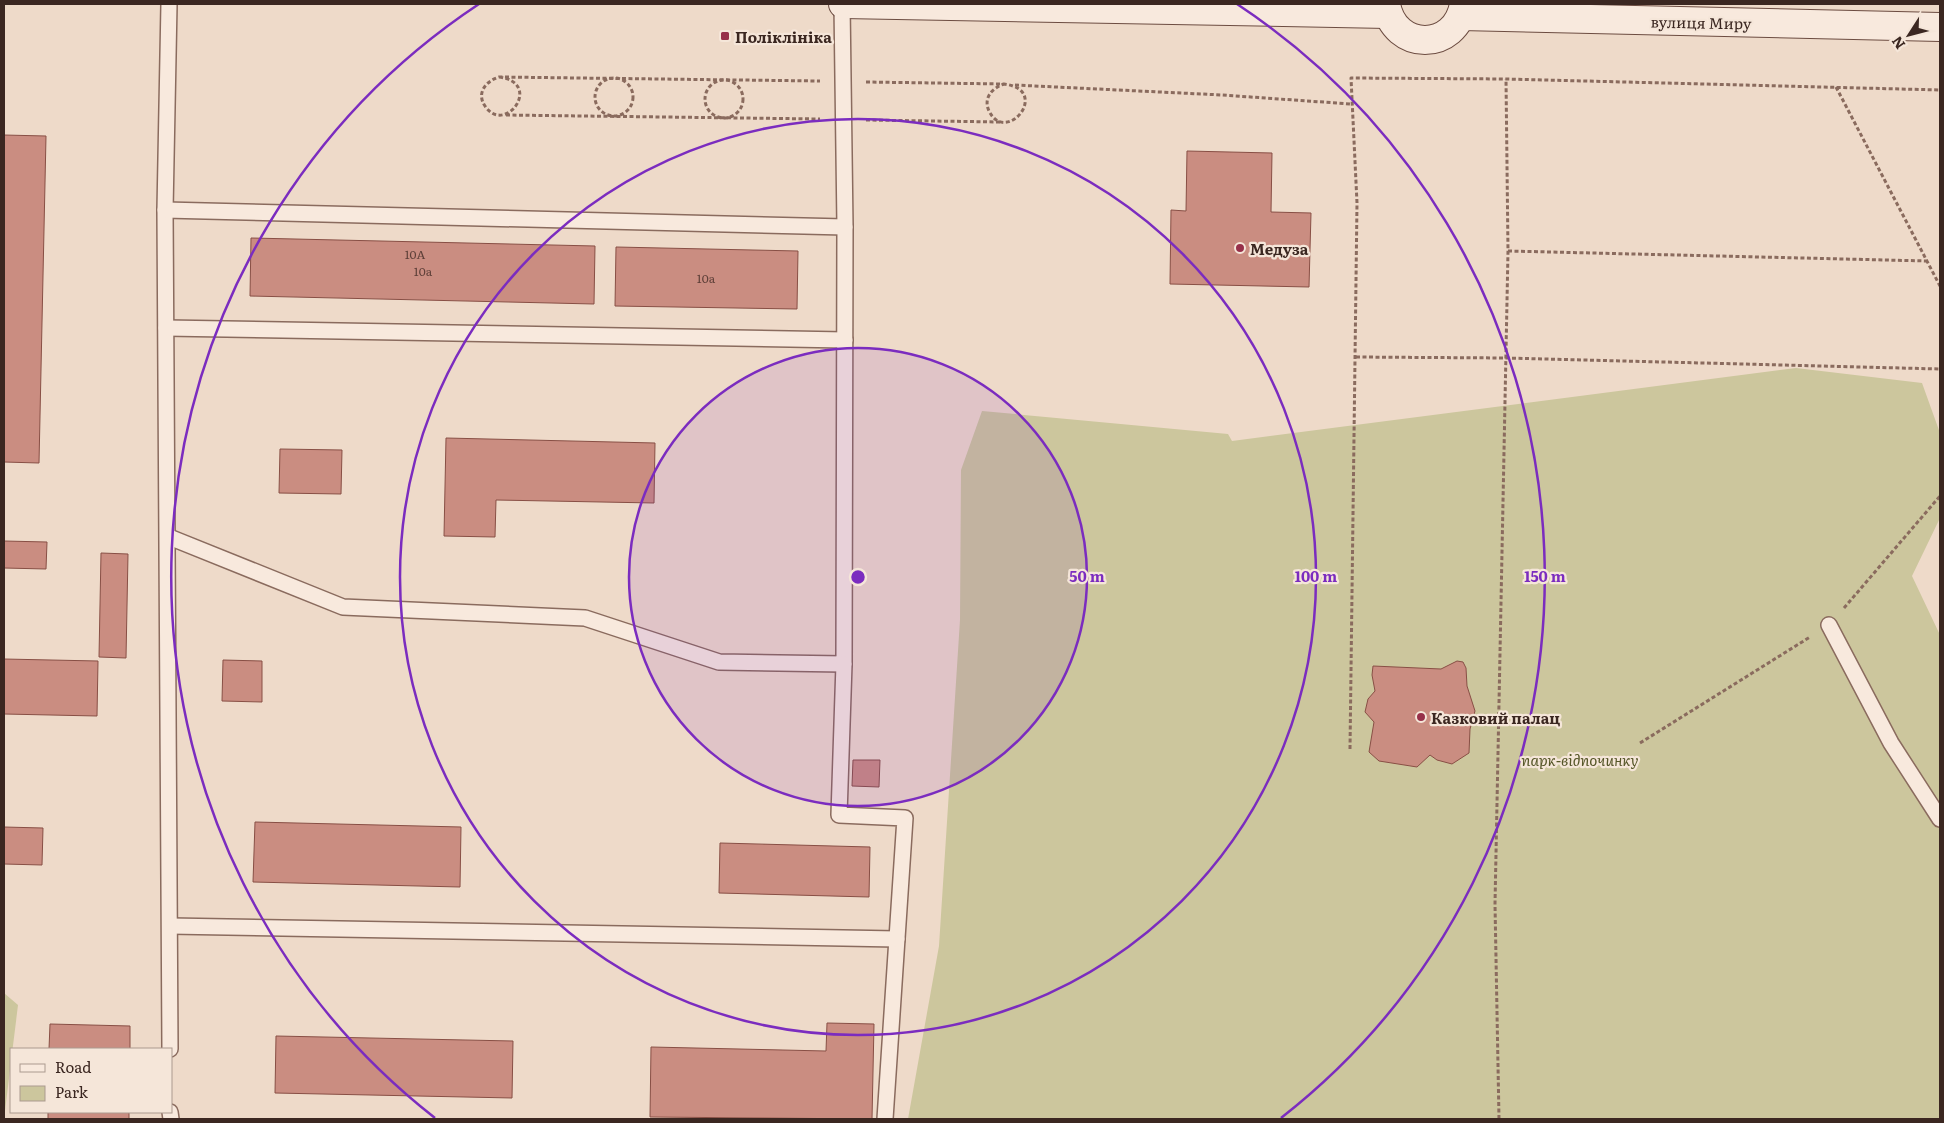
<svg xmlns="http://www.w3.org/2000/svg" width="1944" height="1123" viewBox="0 0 1944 1123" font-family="Literata,serif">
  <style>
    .green { fill: #ccc69d }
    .building { fill: #ca8d81; stroke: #884f45 }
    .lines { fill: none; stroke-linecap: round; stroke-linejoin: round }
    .lane-casing { stroke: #8a6b5e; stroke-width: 18 }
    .secondary-casing { stroke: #6c4c41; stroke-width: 30 }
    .path { stroke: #8a6b5e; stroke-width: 3; stroke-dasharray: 4 2.5; stroke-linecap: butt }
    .lane { stroke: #f8e9dd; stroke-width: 15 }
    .secondary { stroke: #f8e9dd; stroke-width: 28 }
    .ring { fill: none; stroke: #7b2cbf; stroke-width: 2.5 }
    .poi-dot { fill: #97304a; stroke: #f5e6d9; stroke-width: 2 }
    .labels { text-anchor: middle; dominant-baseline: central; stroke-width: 4.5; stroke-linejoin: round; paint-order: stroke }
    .number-label { font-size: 12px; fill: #5f4039 }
    .street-label { font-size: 15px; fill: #3b2721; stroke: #f5e6d9 }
    .poi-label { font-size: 15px; font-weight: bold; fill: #3b2721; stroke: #f5e6d9; text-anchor: start }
    .park-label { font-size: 15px; font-style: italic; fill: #565628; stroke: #f5e6d9 }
    .centre { fill: #7b2cbf; stroke: #f5e6d9; stroke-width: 2.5 }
    .ring-label { font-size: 15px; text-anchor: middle; font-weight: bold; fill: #7b2cbf; stroke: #f5e6d9; stroke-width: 4.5; stroke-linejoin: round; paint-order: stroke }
  </style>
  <rect width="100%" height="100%" fill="#eedac9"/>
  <!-- green -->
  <g class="green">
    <polygon points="1796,368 1922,383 1940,433 1940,518 1912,576 1940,635 1940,1119 908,1119 939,946 960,620 961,470 982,411 1228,434 1232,441"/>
    <polygon points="4,993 18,1005 4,1119"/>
  </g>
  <!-- building -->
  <g class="building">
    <polygon points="4,135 46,136 39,463 4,462"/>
    <polygon points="1187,151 1272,153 1271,212 1311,213 1309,287 1170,284 1171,210 1186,211"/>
    <polygon points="251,238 595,246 594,304 250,296"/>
    <polygon points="616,247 798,251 797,309 615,306"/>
    <polygon points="446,438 655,443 654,503 496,500 495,537 444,536"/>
    <polygon points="280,449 342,450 341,494 279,493"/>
    <polygon points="4,541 47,542 46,569 4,568"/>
    <polygon points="101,553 128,554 126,658 99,657"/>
    <polygon points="4,659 98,661 97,716 4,714"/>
    <polygon points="223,660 262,661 262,702 222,701"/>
    <polygon points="1457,661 1463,662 1466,668 1467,686 1475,711 1470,729 1469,753 1452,764 1437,760 1430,755 1417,767 1379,761 1369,752 1374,722 1365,712 1368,699 1375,691 1372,675 1373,666 1441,669"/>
    <polygon points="853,760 880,760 879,787 852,786"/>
    <polygon points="255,822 461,827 460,887 253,882"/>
    <polygon points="4,827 43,828 42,865 4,864"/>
    <polygon points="720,843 870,847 869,897 719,893"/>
    <polygon points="827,1023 874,1024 872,1119 650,1117 651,1047 826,1051"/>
    <polygon points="50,1024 130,1026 130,1049 49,1049"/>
    <polygon points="276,1036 513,1041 512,1098 275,1093"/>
    <rect x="48" y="1112" width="81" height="7"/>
  </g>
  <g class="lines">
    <defs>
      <g id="lane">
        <polyline points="169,4 165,210 170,1049"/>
        <polyline points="165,210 845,227"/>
        <polyline points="166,328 845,340"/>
        <polyline points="169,537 343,607 585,618 719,662 844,664 845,227 842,4"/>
        <polyline points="1829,625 1891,743 1940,819"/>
        <polyline points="844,664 839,815 905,818 885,1119"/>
        <polyline points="170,926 897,939"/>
        <polyline points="170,1112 171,1119"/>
      </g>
      <g id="secondary">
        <polyline points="843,4 1388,14"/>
        <path d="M1386,4C1394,52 1456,52 1464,4"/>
        <polyline points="1461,16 1940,27"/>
      </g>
    </defs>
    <!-- lane casing -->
    <use href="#lane" class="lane-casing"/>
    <!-- secondary casing -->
    <use href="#secondary" class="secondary-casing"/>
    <!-- path -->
    <g class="path">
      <path d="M499,77C544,83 505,136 485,106C476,93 486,81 499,77L820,81"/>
      <circle cx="614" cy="97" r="19"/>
      <circle cx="724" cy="99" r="19"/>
      <path d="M866,82L1004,84C1052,90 1006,146 989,111C983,98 992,88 1004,84"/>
      <polyline points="1015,85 1222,95 1351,104"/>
      <polyline points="1836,87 1940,286"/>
      <polyline points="506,115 820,119"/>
      <polyline points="866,120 1000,122"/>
      <polyline points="1508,251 1928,261"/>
      <polyline points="1356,357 1505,358 1940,369"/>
      <polyline points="1844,608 1940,496"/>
      <polyline points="1640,743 1810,637"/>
      <polyline points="1350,749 1357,203 1351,78 1506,79 1940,90"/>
      <polyline points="1499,1119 1495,904 1508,251 1506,79"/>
    </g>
    <!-- lane -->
    <use href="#lane" class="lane"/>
    <!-- secondary -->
    <use href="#secondary" class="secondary"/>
  </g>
  <!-- distance rings -->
  <circle cx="858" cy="577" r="229" fill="#7b2cbf" fill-opacity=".12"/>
  <g class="ring">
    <circle cx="858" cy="577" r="229"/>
    <circle cx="858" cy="577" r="458"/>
    <path d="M435 1118A687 687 0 0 1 479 4M1237 4A687 687 0 0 1 1281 1118"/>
  </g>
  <!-- markers -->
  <g class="poi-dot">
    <rect x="720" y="31" width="10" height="10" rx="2.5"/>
    <circle cx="1240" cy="248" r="5"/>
    <circle cx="1421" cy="717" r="5"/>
  </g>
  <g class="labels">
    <!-- number labels -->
    <g class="number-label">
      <text x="415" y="254">10А</text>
      <text x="423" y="271">10а</text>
      <text x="706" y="278">10а</text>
    </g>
    <!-- street labels -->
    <g class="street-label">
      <text transform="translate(1701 22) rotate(1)">вулиця Миру</text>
    </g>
    <!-- poi labels -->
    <g class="poi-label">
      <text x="735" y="36">Поліклініка</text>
      <text x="1250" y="248">Медуза</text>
      <text x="1431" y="717">Казковий палац</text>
    </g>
    <!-- park labels -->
    <g class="park-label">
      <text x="1580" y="759">парк-відпочинку</text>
    </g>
  </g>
  <circle cx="858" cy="577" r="8" class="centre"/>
  <g class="ring-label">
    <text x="1087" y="582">50 m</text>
    <text x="1316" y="582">100 m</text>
    <text x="1545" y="582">150 m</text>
  </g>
  <!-- border -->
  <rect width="1944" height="1123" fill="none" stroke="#3b2721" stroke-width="10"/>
  <!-- legend -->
  <rect x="10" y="1048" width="162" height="65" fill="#f5e6d9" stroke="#ab9a8f"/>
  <rect x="20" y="1064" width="25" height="8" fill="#f8e9dd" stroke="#ab9a8f"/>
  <text x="55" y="1073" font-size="15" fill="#3b2721">Road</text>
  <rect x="20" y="1086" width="25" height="15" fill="#ccc69d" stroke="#ab9a8f"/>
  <text x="55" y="1098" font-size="15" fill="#3b2721">Park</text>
  <!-- north arrow -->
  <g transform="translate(1909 35) rotate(234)" stroke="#f5e6d9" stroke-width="4" paint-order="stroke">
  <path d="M0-4L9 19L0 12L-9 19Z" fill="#3b2721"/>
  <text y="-8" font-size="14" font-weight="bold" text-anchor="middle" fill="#3b2721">N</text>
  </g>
</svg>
